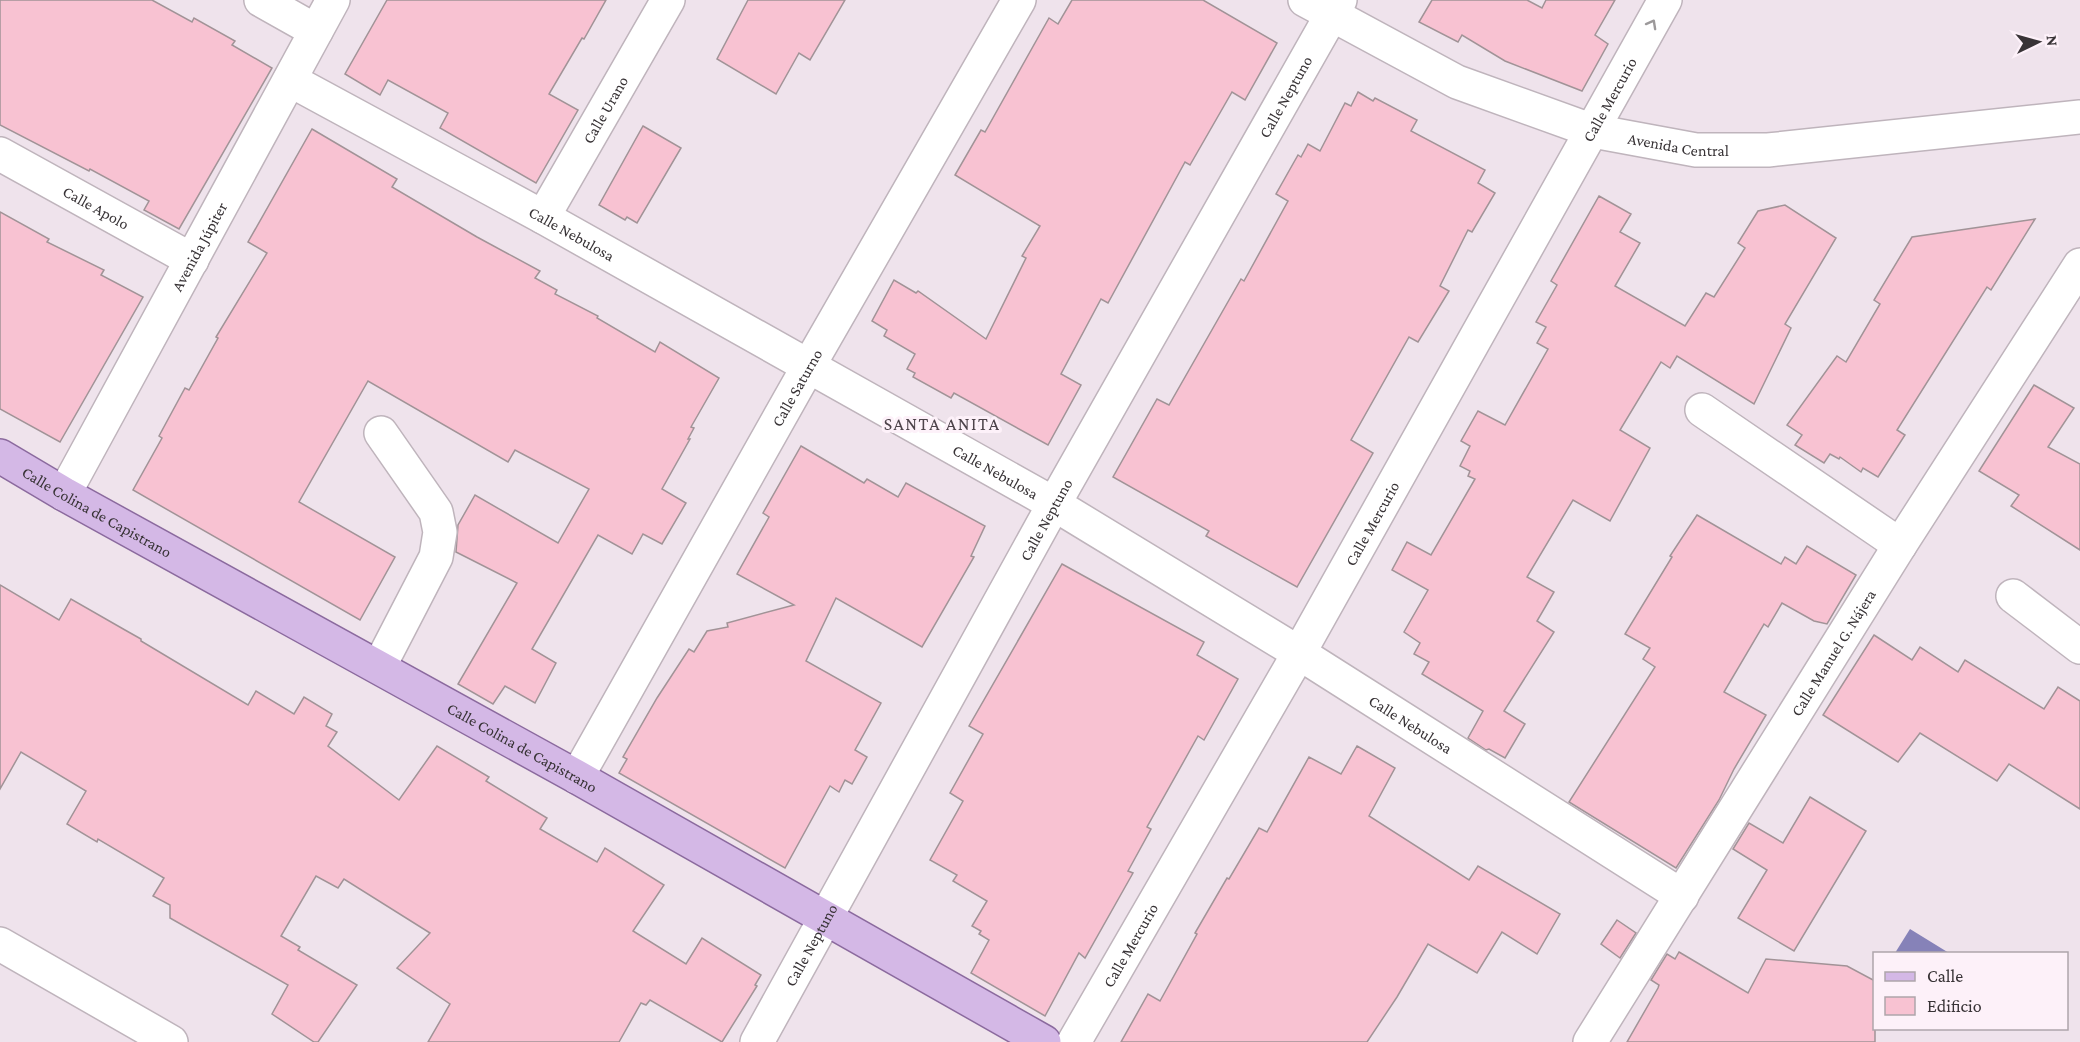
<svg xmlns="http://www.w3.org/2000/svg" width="2080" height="1042" viewBox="0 0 2080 1042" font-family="'Crimson Pro',serif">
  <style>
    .water { fill: #8682b8 }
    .building { fill: #f8c2d2; stroke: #a19397; stroke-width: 1.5 }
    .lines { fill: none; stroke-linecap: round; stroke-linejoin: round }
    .minor-casing { stroke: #bfb4bc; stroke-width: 36 }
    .major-casing { stroke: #8b6a9e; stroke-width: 36 }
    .minor { stroke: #fff; stroke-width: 33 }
    .major { stroke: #d4b8e6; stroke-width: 33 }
    .oneway { stroke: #9c999a }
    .labels { text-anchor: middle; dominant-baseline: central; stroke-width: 6; stroke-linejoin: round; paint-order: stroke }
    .street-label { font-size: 16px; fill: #383336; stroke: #fdf1f9 }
    .neighbourhood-label { font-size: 18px; letter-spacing: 1.5px; fill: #4d434a; stroke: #fdf1f9 }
  </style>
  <rect width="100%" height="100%" fill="#efe3ec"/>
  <!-- water -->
  <polygon class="water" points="1910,929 1949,953 1895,953"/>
  <!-- building -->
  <g class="building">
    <polygon points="0,0 152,0 192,22 194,18 235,41 232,45 272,68 179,229 144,210 149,201 90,169 89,171 0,125"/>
    <polygon points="387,0 606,0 584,39 582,38 549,94 578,110 536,183 440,128 448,113 388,80 380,95 345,74"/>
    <polygon points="748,0 845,0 810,60 799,53 776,94 717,59"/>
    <polygon points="1072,0 1203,0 1277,43 1245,100 1232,92 1190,165 1185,162 1108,303 1101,299 1061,374 1081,385 1048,445 954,393 951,398 913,377 915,373 907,369 915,354 884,336 887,330 872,321 894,280 916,293 918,291 986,339 1026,258 1022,256 1040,226 955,175 981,130 985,132 1049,18 1058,24"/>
    <polygon points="1432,0 1527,0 1542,8 1546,0 1615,0 1595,35 1608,44 1582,91 1505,61 1462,35 1458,42 1419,22"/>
    <polygon points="1358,92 1373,101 1375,98 1417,120 1411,131 1485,170 1478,183 1495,193 1472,232 1468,230 1440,286 1449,291 1418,342 1409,337 1351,440 1373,453 1297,587 1206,536 1209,531 1113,477 1157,399 1169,405 1241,279 1244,281 1288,201 1276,194 1298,155 1301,157 1308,144 1320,151 1345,103 1351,106"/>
    <polygon points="643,126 681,148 637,223 627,217 625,220 599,205"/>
    <polygon points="312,129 397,179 392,187 477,237 540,271 535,278 557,290 555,294 598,316 597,318 655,352 660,342 719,378 691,427 694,428 688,439 690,439 662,489 686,503 662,544 643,534 632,554 598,535 532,649 556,663 535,703 505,686 493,704 458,684 517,583 456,552 458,525 475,495 558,543 589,489 515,450 508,462 368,381 299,502 395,557 360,620 133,490 162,438 159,436 185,388 189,390 218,338 216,337 267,253 248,242"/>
    <polygon points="1599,196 1631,214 1620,232 1640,243 1615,286 1685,326 1706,293 1714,297 1745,248 1738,243 1758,211 1785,205 1836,238 1785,324 1791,328 1754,404 1677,356 1670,368 1661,362 1620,430 1650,448 1610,521 1573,500 1527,577 1554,592 1537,621 1554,632 1504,711 1525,724 1505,758 1489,749 1486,750 1468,738 1483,711 1422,674 1429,662 1414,654 1420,643 1404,632 1428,590 1392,570 1407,542 1431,555 1475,479 1468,476 1470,471 1460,466 1470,446 1461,441 1478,411 1505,425 1548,349 1537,343 1546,327 1536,322 1557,285 1551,281"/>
    <polygon points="0,212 49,239 47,242 104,270 101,275 143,297 60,442 0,409"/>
    <polygon points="2035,219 1991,290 1987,287 1897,430 1905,435 1878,477 1863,468 1861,472 1840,457 1839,459 1830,454 1824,463 1795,445 1802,435 1787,425 1837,356 1846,362 1880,304 1874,300 1912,237"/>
    <polygon points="2034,385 2074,408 2048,447 2080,464 2080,550 2011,506 2019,495 1979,471"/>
    <polygon points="801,446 864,483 867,479 898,497 906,483 985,526 971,556 974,557 922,647 836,598 806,661 881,703 855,750 867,757 852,784 845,780 839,792 830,786 785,868 619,773 627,759 623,757 657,698 689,649 694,652 707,631 728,627 727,623 794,605 737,574 769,517 763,513"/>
    <polygon points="1697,515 1781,564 1785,557 1796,564 1807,546 1856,575 1827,624 1814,621 1782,603 1768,627 1764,624 1724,692 1766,715 1734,769 1719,800 1676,868 1569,802 1655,667 1643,659 1650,648 1625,634 1672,557 1670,556"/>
    <polygon points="1062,564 1204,642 1197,655 1238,679 1204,740 1198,736 1147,827 1151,829 1128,871 1133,873 1085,958 1079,953 1045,1016 971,973 989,940 979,934 981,931 972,926 987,901 953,881 957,875 930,860 963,801 950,793 983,734 969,726"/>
    <polygon points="0,585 59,620 71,599 125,630 141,639 141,641 248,705 256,691 294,714 304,697 332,714 326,726 337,732 328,746 399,800 437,746 489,777 486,781 547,818 540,829 597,862 605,848 664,885 633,931 686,964 702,938 761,975 755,985 757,986 722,1042 650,1000 646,1005 641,1003 619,1042 428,1042 450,1004 397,968 430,933 344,879 338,888 316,876 281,936 300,947 298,950 357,985 318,1042 314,1042 272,1014 288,985 170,918 170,905 153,896 164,878 98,839 97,842 67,824 86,791 21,752 0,789"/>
    <polygon points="1874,635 1912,660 1920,647 1958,672 1965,660 2044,709 2058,687 2080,701 2080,809 2009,764 1997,781 1920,733 1898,762 1823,715"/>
    <polygon points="1357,746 1395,768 1369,816 1469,880 1478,866 1560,914 1537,954 1502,932 1477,973 1428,944 1397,997 1367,1042 1121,1042 1148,994 1160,1001 1197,934 1195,933 1227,878 1229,879 1259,828 1267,832 1309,757 1341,774"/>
    <polygon points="1810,797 1866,831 1794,951 1738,918 1767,870 1733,849 1749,823 1783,843"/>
    <polygon points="1617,920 1636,933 1620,958 1601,944"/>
    <polygon points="1679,952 1748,993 1766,959 1847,966 1875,981 1875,1042 1627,1042 1658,988 1659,985 1651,980 1667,954 1675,959"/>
  </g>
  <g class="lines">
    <defs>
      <g id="minor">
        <polyline points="261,0 316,31"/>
        <path id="s1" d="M1305,0L1457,82L1593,131L1696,150H1768L2080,117"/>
        <path id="s2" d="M290,80L543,217L1054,504L1299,653L1682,896"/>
        <path id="s3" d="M0,154L192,260"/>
        <path id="s4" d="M543,217L668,0"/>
        <polyline points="1702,410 1900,545"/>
        <path id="s5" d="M64,494L333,0"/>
        <polyline points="2013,596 2080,647"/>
        <polyline points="379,667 436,557 440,532 436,512 381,433"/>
        <path id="s6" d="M577,777L808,367L1019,0"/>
        <polyline points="0,944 171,1042"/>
        <path id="s7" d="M757,1042L1054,504L1340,0"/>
        <path id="s8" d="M1074,1042L1299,653L1665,0"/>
        <path id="s9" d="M1590,1042L1900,545L2080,265"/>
      </g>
      <g id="major">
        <path id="s10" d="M0,456L64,494L577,777L1044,1042"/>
      </g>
    </defs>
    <!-- minor casing -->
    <use href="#minor" class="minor-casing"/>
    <!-- major casing -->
    <use href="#major" class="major-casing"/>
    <!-- minor -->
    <use href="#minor" class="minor"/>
    <!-- major -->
    <use href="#major" class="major"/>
  </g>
  <!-- one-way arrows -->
  <defs><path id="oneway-chevron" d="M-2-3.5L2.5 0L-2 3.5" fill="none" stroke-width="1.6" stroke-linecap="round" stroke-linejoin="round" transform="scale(1.5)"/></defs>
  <use class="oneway" href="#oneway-chevron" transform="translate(1652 24) rotate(-61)"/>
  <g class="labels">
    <!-- street labels -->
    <g class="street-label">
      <text stroke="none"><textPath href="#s7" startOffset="1083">Calle Neptuno</textPath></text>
      <text stroke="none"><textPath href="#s8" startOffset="1084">Calle Mercurio</textPath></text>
      <text stroke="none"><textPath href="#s4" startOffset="124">Calle Urano</textPath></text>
      <text stroke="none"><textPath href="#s1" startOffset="404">Avenida Central</textPath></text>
      <text stroke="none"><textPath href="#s3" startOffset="110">Calle Apolo</textPath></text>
      <text stroke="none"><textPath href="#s2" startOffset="321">Calle Nebulosa</textPath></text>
      <text stroke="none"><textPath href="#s5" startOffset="282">Avenida Júpiter</textPath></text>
      <text stroke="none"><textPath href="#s6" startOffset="447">Calle Saturno</textPath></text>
      <text stroke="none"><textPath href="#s2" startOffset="807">Calle Nebulosa</textPath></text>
      <text stroke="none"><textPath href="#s10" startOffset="112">Calle Colina de Capistrano</textPath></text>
      <text stroke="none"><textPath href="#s7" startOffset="597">Calle Neptuno</textPath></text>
      <text stroke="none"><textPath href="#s8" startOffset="598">Calle Mercurio</textPath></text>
      <text stroke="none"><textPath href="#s9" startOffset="459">Calle Manuel G. Nájera</textPath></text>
      <text stroke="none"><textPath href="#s2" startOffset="1293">Calle Nebulosa</textPath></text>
      <text stroke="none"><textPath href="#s10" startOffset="598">Calle Colina de Capistrano</textPath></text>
      <text stroke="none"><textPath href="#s8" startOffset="112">Calle Mercurio</textPath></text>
      <text stroke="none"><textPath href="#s7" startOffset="111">Calle Neptuno</textPath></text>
    </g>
    <!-- neighbourhood labels -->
    <g class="neighbourhood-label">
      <text x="942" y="424">SANTA ANITA</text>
    </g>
  </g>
  <!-- legend -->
  <rect x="1873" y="952" width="195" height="78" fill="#fdf1f9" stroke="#aea5ab" stroke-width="1.5"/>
  <rect x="1885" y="972" width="30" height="9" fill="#d4b8e6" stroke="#aea5ab" stroke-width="1.5"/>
  <text x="1927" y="982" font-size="18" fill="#383336">Calle</text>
  <rect x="1885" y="997" width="30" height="18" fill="#f8c2d2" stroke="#aea5ab" stroke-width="1.5"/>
  <text x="1927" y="1012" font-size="18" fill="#383336">Edificio</text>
  <!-- north arrow -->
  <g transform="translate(2038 42) rotate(85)" stroke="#fdf1f9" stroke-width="4.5" paint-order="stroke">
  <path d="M0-4.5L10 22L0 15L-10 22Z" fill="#383336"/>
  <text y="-9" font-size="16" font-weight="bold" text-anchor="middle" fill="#383336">N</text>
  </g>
</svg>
